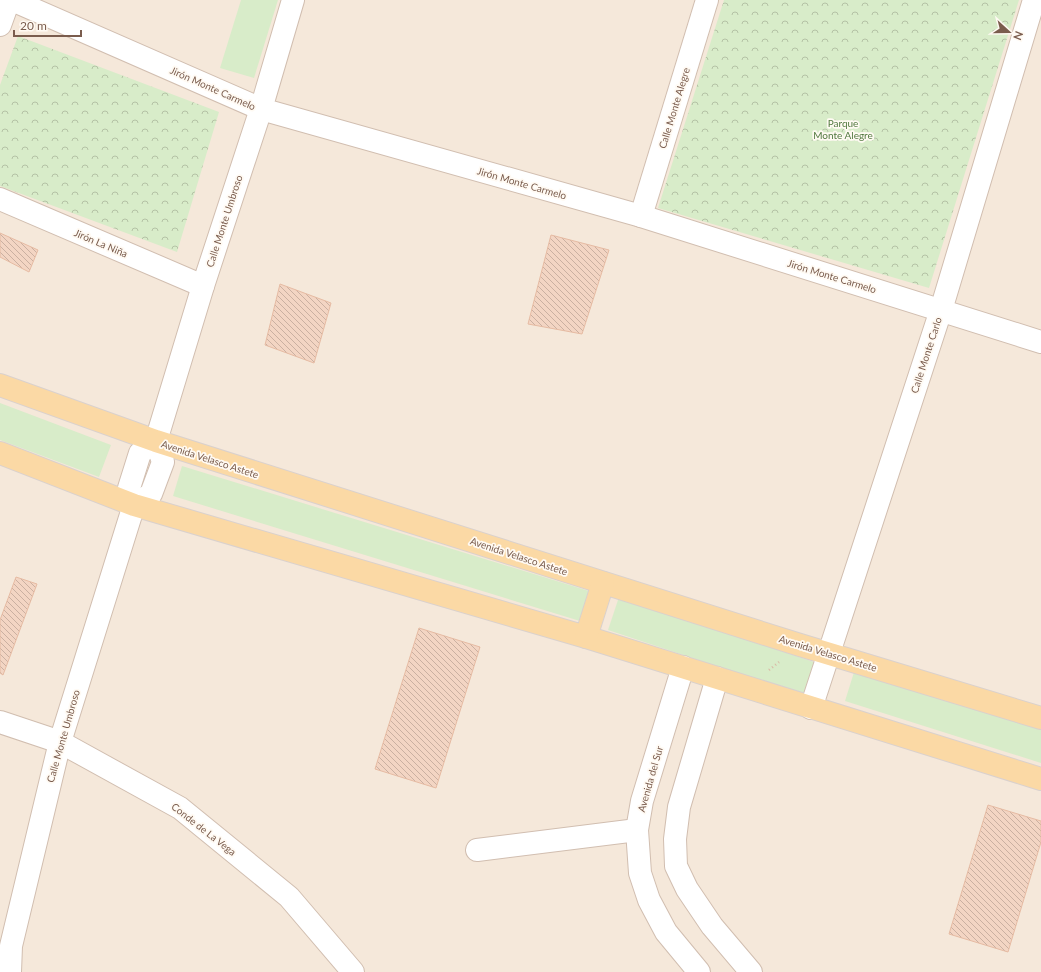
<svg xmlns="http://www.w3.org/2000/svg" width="1041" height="972" viewBox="0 0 1041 972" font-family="Lato,sans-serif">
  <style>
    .residential { fill: #f5e8da }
    .grass { fill: #d8ecc9 }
    .park { fill: url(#park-crowns) }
    .building { fill: url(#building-back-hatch); stroke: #e6bba3 }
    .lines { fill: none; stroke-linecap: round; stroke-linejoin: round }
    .minor-casing { stroke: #d1beb0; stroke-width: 24 }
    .major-casing { stroke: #dad1cd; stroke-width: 24 }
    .path { stroke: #d9b8a5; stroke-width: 2.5; stroke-dasharray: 1 3; stroke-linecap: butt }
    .minor { stroke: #fff; stroke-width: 22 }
    .major { stroke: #fbd9a5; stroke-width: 22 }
    .labels { text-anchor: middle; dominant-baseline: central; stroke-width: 3.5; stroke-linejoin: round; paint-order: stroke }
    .street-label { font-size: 10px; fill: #7a5c4d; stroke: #fffaf3 }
    .park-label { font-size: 10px; fill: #537a41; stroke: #fffaf3 }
  </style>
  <defs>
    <pattern id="park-crowns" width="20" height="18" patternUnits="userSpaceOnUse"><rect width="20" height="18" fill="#d8ecc9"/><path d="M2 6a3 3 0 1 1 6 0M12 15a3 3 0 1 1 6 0" fill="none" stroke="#b4c2a5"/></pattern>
    <pattern id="building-back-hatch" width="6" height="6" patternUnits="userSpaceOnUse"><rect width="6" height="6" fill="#f3d5c3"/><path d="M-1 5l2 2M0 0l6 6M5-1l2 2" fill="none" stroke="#cab0a1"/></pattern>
  </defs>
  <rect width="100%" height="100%" fill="#fdf6ec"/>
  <!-- residential -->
  <rect class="residential" x="0" y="0" width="1041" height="972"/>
  <!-- grass -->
  <g class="grass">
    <polygon points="241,0 278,0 254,78 220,68"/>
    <polygon points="0,403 111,445 99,477 0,440"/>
    <polygon points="182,466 589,591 580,621 173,496"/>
    <polygon points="619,597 820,664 810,697 608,630"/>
    <polygon points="855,669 1041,728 1041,763 845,701"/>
  </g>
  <!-- park -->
  <g class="park">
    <polygon points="724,0 1019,0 929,288 658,208"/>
    <polygon points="18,36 219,112 177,252 0,186 0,85"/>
  </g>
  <!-- building -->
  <g class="building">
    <polygon points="0,233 38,250 29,272 0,257"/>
    <polygon points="551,235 609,250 582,334 528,324"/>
    <polygon points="280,284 331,303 314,363 265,345"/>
    <polygon points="16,577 37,584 3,675 0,673 0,620"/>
    <polygon points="419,628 480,647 436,788 375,769"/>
    <polygon points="988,805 1041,821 1041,842 1008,952 949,934"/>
  </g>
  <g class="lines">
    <defs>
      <g id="minor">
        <polyline points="12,0 261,109 641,216 1041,342"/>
        <polyline points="0,25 9,0"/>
        <polyline points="0,199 203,286"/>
        <polyline points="641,216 707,0"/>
        <polyline points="134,505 151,494 163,462 156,441"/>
        <polyline points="683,667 642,801 637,830 640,873 649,900 666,932 699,972"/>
        <polyline points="717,678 679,807 675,839 676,866 687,889 712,926 751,972"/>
        <polyline points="811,708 941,310 1034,0"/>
        <polyline points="0,722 60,742 180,808 289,897 353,972"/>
        <polyline points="477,850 637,830"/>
        <polyline points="10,972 11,946 60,742 134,505 129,488 140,453 156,441 203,286 261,109 293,0"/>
      </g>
      <g id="major">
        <polyline points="0,385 156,441 800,645 1041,718"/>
        <polyline points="0,453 134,505 586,637 1041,779"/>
        <polyline points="586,637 603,583"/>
      </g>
    </defs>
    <!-- minor casing -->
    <use href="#minor" class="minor-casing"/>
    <!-- major casing -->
    <use href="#major" class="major-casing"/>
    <!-- path -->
    <polyline class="path" points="769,670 779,662"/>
    <!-- minor -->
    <use href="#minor" class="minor"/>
    <!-- major -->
    <use href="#major" class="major"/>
  </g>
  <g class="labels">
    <!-- street labels -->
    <g class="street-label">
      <text transform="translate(213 88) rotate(24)">Jirón Monte Carmelo</text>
      <text transform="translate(674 108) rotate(-73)">Calle Monte Alegre</text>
      <text transform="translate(522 183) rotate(16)">Jirón Monte Carmelo</text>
      <text transform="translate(224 221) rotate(-72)">Calle Monte Umbroso</text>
      <text transform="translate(101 243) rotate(23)">Jirón La Niña</text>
      <text transform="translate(832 276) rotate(17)">Jirón Monte Carmelo</text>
      <text transform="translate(926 355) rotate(-72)">Calle Monte Carlo</text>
      <text transform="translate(210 459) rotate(18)">Avenida Velasco Astete</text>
      <text transform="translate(519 556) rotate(18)">Avenida Velasco Astete</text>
      <text transform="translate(828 653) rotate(17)">Avenida Velasco Astete</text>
      <text transform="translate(63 736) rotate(-74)">Calle Monte Umbroso</text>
      <text transform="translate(650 779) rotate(-74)">Avenida del Sur</text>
      <text transform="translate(204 829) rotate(38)">Conde de La Vega</text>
    </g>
    <!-- park labels -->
    <g class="park-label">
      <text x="843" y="123">Parque<tspan x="843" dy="12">Monte Alegre</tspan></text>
    </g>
  </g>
  <!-- north arrow -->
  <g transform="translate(1009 32) rotate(111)" stroke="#fffaf3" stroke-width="3" paint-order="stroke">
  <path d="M0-3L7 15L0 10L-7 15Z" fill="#7a5c4d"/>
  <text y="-6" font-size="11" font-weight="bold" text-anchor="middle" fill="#7a5c4d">N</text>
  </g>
  <!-- scale -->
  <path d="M14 30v6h67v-6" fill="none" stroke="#7a5c4d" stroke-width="2"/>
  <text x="20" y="30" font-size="12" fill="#7a5c4d" stroke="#fffaf3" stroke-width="3" paint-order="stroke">20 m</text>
</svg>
